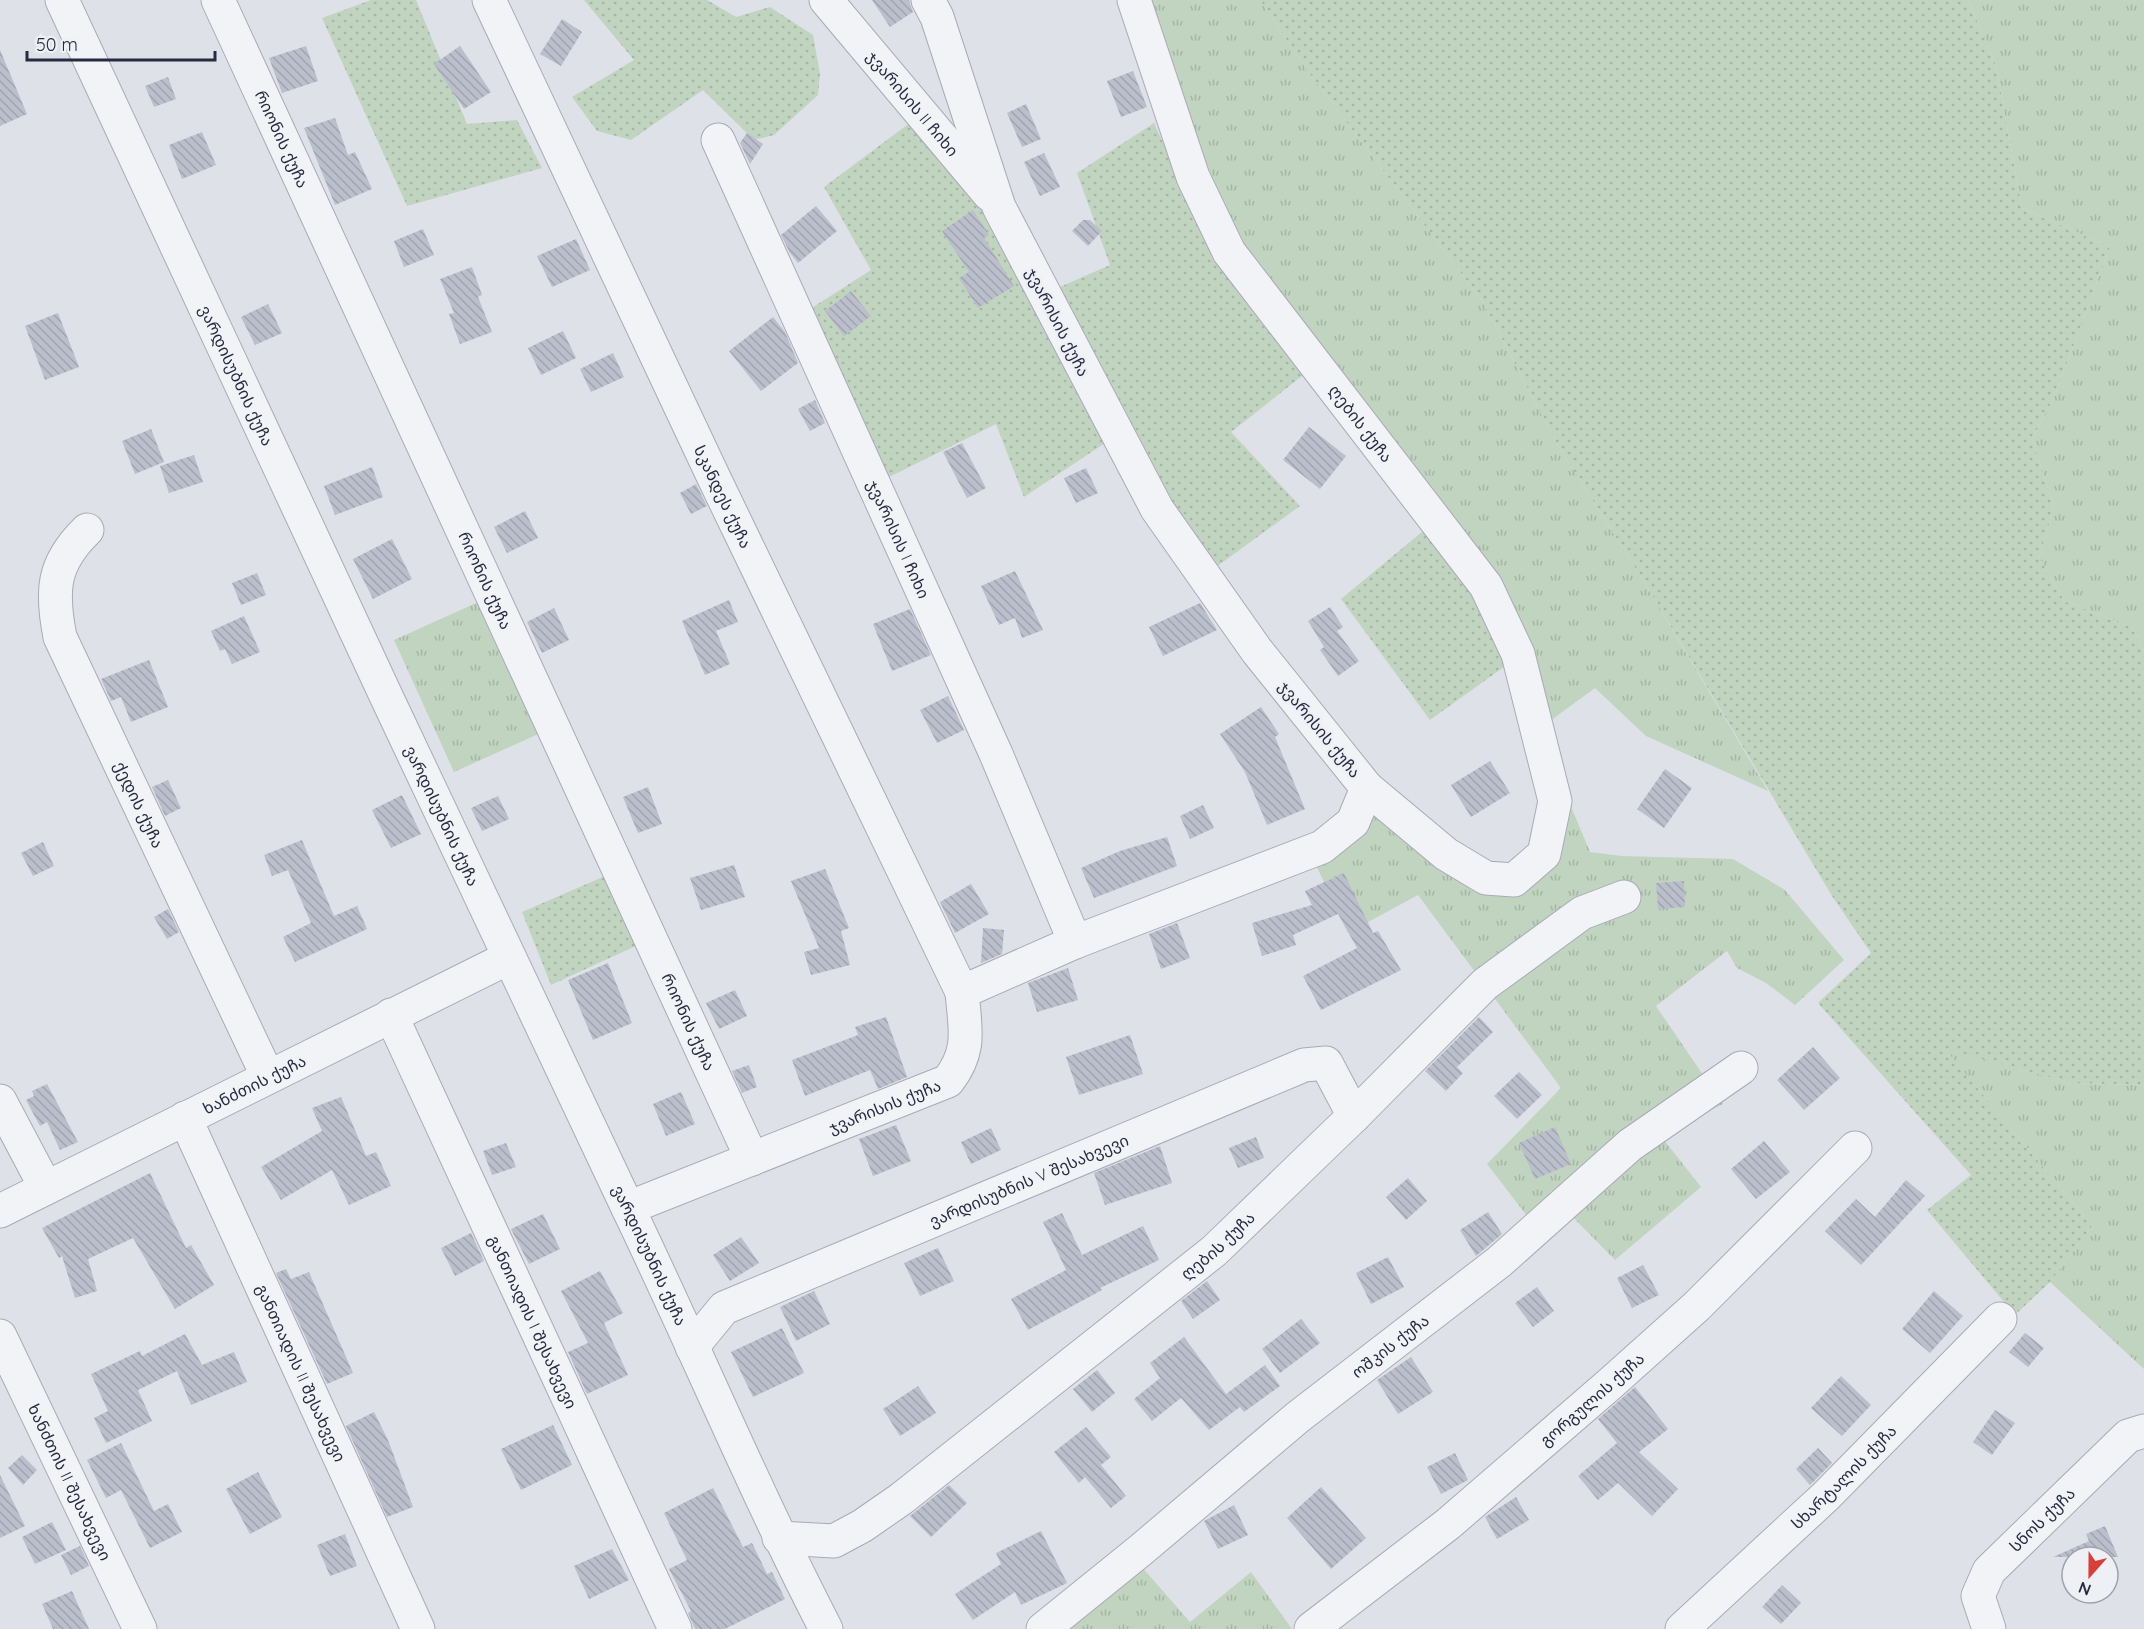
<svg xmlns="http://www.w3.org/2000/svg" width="2144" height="1629" viewBox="0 0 2144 1629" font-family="Quicksand,'Noto Sans Georgian',sans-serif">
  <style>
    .grass { fill: url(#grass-tufts) }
    .park { fill: url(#park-dots) }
    .building { fill: url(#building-back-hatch) }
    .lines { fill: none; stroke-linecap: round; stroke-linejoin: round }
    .minor-casing { stroke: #a8aab7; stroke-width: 35 }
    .minor { stroke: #f2f3f7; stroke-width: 33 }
    .labels { text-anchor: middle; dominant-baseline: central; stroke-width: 5; stroke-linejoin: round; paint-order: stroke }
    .street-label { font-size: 16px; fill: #262b41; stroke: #eef0f6 }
  </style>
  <defs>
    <pattern id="grass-tufts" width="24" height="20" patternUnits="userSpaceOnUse" patternTransform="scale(1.5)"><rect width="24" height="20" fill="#c1d4bf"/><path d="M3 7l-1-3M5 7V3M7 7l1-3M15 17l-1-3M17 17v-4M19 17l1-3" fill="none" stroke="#a6b6a5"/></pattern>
    <pattern id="park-dots" width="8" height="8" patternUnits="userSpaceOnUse" patternTransform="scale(1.5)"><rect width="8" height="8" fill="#c1d4bf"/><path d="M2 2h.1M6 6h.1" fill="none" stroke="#a6b6a5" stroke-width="1.8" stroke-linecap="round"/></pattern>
    <pattern id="building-back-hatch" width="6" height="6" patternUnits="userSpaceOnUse" patternTransform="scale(1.5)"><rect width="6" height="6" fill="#bbbfcc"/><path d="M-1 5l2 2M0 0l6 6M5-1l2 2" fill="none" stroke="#a1a4b0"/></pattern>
  </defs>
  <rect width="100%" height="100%" fill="#dfe1e9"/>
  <!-- grass -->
  <g class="grass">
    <polygon points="1145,0 1260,0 1307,70 1483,302 1556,442 1646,585 1768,791 1646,736 1595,688 1546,724 1526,658 1244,253 1189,121"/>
    <polygon points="1968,0 2144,0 2144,652 2133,628 2064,601 2039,557 2054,507 2032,439 2055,395 2110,247 2022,208 1996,66"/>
    <polygon points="485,599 545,731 454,772 394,640"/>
    <polygon points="1570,804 1590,852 1622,856 1733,859 1785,890 1844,960 1795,1005 1766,983 1737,968 1727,951 1656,1006 1723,1104 1660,1135 1701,1187 1615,1260 1555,1199 1531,1221 1487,1164 1561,1088 1418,895 1348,933 1315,863 1356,838 1380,810 1512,895"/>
    <polygon points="1944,1048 2072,1083 2144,1085 2144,1369 2050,1282 2092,1226"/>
    <polygon points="1140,1565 1190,1622 1251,1572 1292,1629 1063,1629"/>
  </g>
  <!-- park -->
  <g class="park">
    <polygon points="371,0 416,0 467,124 517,120 542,168 407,206 322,18"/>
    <polygon points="584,0 707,0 736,17 770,7 813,35 820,74 818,95 774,135 754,140 703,90 631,140 597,131 572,97 634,60"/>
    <polygon points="1260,0 1968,0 1996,66 2022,208 2110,247 2055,395 2032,439 2054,507 2039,557 2064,601 2133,628 2144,652 2144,1085 2072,1083 1945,1049 2092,1226 2050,1282 2015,1315 1927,1210 1971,1175 1818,1003 1871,953 1832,896 1646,585 1556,442 1483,302 1307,70"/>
    <polygon points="911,122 989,203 1028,301 1110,265 1077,173 1154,123 1217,259 1307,372 1231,432 1300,506 1194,583 1105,443 1024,497 996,424 889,477 807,311 871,270 824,187"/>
    <polygon points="1428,527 1480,594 1508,664 1430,720 1341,599"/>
    <polygon points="612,873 640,944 551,985 522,912"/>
  </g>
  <!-- building -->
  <g class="building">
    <polygon points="872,0 909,0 913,12 890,27"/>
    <polygon points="562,19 582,32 561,66 540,54"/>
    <polygon points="306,46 318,81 282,93 269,58"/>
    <polygon points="460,46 491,92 464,109 434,64"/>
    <polygon points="0,50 27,114 0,126"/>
    <polygon points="1133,71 1147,107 1121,117 1107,81"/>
    <polygon points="168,77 176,99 154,107 145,86"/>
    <polygon points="1026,104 1041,139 1022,147 1007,113"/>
    <polygon points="335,118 348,155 355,152 372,189 335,205 304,128"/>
    <polygon points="202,132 216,165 182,179 169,145"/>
    <polygon points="747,133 763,144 750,164 740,143"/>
    <polygon points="1044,153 1060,187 1040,196 1024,162"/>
    <polygon points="816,206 837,231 798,263 790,253 781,235"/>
    <polygon points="973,210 989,235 984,238 1014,286 978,308 959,278 969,272 942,231"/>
    <polygon points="1083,220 1090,220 1102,231 1088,246 1072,231"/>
    <polygon points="423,229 434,255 404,267 394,241"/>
    <polygon points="576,239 590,270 552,287 537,256"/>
    <polygon points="472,267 482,295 478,297 492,332 460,344 449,314 454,313 440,279"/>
    <polygon points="851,291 871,316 844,336 825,311"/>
    <polygon points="268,304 282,333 255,345 241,317"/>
    <polygon points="58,313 79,367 45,380 25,326"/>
    <polygon points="773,317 785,332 798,363 761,391 729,351"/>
    <polygon points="563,331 576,358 541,375 528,348"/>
    <polygon points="613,353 624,377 591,392 580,369"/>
    <polygon points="815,400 825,423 810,431 798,409"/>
    <polygon points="1309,427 1346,456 1320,489 1283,460"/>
    <polygon points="151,429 164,462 135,474 122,441"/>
    <polygon points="962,443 986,488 967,498 943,452"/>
    <polygon points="194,455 203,482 169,493 160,466"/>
    <polygon points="372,467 383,497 335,515 324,486"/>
    <polygon points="1086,468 1098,493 1076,503 1064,478"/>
    <polygon points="696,484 707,506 691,514 680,493"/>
    <polygon points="525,511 538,538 507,553 494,527"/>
    <polygon points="392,539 412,579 373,599 353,559"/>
    <polygon points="1015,571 1043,630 1022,638 1015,618 999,625 981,586"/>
    <polygon points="257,573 266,595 241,605 232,583"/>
    <polygon points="729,600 738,622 716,631 730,664 705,675 682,621"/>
    <polygon points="1200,603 1217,630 1163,656 1149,627"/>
    <polygon points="1330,607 1343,627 1337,631 1359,661 1338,676 1320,650 1324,647 1308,621"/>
    <polygon points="554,608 569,640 542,653 527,622"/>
    <polygon points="910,609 931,655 892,671 873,624"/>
    <polygon points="244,616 260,652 232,664 225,649 220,651 211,631"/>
    <polygon points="149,660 168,707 131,722 121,697 111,701 101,679"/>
    <polygon points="948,696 964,730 937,743 920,710"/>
    <polygon points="1261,707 1279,734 1275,737 1305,809 1267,825 1245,772 1220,734"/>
    <polygon points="1490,761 1510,793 1471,817 1451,785"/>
    <polygon points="1665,769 1692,788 1664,828 1637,809"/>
    <polygon points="168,780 181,808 165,816 152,787"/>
    <polygon points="648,787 662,824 638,833 623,797"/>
    <polygon points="402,795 421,834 391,848 372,810"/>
    <polygon points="498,796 509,819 482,831 471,808"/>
    <polygon points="1203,805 1214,828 1190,839 1180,816"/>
    <polygon points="1167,837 1177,866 1094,898 1081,868 1120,851"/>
    <polygon points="302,840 334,916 357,906 367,929 295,962 283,937 311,923 288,870 272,876 264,855"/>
    <polygon points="43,842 54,866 33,876 21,853"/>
    <polygon points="734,865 745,897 701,910 690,878"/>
    <polygon points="825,869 849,928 841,931 850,965 811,975 804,952 819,948 791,881"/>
    <polygon points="1344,873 1373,933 1378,931 1401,970 1321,1010 1303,976 1357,948 1338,914 1293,935 1296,945 1262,956 1252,923 1312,905 1305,891"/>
    <polygon points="1684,881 1685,907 1658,909 1656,883"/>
    <polygon points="971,884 989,914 955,933 940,902"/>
    <polygon points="168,909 179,932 167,939 154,917"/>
    <polygon points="1177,923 1190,958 1161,969 1149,934"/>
    <polygon points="983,928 1004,930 1002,954 981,963"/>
    <polygon points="608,963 632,1023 593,1040 568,980"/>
    <polygon points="1068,968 1078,1000 1037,1012 1028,983"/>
    <polygon points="735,990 747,1016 719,1029 706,1003"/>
    <polygon points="886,1017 907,1077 878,1089 870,1070 805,1096 792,1060 858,1035 855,1027"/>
    <polygon points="1479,1017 1493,1032 1457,1067 1463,1073 1446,1091 1425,1071"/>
    <polygon points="1130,1035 1143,1074 1079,1095 1066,1057"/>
    <polygon points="1813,1047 1840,1078 1804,1110 1777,1080"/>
    <polygon points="749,1065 757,1087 742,1093 732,1071"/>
    <polygon points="1519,1072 1542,1095 1517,1119 1494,1096"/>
    <polygon points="47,1084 78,1142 60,1150 47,1122 40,1126 26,1100 34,1096 32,1091"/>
    <polygon points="681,1092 695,1124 666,1136 653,1104"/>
    <polygon points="341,1097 366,1156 376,1152 391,1186 349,1205 332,1170 281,1200 261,1167 322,1131 312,1108"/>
    <polygon points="896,1125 911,1161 873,1176 859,1139"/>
    <polygon points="1555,1127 1571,1164 1535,1179 1519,1143"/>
    <polygon points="991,1128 1001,1150 971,1164 961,1142"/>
    <polygon points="1256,1137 1264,1158 1238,1168 1229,1148"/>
    <polygon points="1764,1141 1790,1172 1756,1199 1731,1169"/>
    <polygon points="506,1143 516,1167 492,1175 483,1151"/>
    <polygon points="1160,1146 1172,1183 1105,1205 1094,1173"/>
    <polygon points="150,1173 186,1248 191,1245 214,1285 175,1309 133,1238 88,1259 97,1291 75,1298 62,1256 59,1258 42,1228"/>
    <polygon points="1408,1178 1427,1201 1406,1220 1386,1197"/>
    <polygon points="1906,1180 1925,1196 1861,1265 1825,1231 1856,1199 1875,1217"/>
    <polygon points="1488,1212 1502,1234 1476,1256 1460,1230"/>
    <polygon points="1062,1213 1082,1255 1143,1226 1159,1260 1100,1288 1102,1290 1028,1330 1011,1299 1066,1270 1043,1222"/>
    <polygon points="543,1214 560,1249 529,1264 511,1229"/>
    <polygon points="471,1233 484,1261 455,1276 441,1248"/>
    <polygon points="741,1237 759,1263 730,1281 713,1255"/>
    <polygon points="938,1248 954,1281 920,1296 904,1263"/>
    <polygon points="1388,1257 1404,1287 1371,1304 1356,1273"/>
    <polygon points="1643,1265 1659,1295 1632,1308 1617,1278"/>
    <polygon points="286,1269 291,1279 309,1272 353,1373 327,1384 276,1273"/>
    <polygon points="600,1271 623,1313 604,1323 628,1375 587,1394 568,1352 588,1343 561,1291"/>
    <polygon points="1207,1281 1220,1300 1193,1319 1181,1301"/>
    <polygon points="1537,1287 1554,1311 1533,1327 1515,1303"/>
    <polygon points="814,1291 830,1324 796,1341 780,1307"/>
    <polygon points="1934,1291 1963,1316 1930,1353 1902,1329"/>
    <polygon points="1301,1319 1320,1343 1280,1373 1262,1349"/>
    <polygon points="782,1328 804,1373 753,1397 731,1352"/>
    <polygon points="2025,1333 2044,1348 2028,1367 2009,1352"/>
    <polygon points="185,1334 202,1365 234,1352 247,1382 191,1405 177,1371 138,1390 152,1421 106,1443 94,1418 108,1411 91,1374 140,1351 142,1356"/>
    <polygon points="1184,1337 1226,1394 1265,1365 1280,1386 1244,1412 1240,1407 1209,1430 1181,1398 1152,1421 1134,1399 1160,1378 1150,1363"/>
    <polygon points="1411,1357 1433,1392 1398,1414 1377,1380"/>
    <polygon points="1097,1370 1115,1393 1092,1412 1073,1389"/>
    <polygon points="1841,1376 1871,1405 1842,1436 1811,1408"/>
    <polygon points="918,1386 936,1413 900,1436 883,1409"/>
    <polygon points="1635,1387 1668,1429 1639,1452 1678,1489 1652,1516 1618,1483 1598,1500 1578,1476 1617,1443 1598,1419"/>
    <polygon points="1995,1410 2015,1423 1992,1455 1973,1442"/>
    <polygon points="374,1412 388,1440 413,1507 387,1517 346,1426"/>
    <polygon points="553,1425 572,1465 521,1490 501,1449"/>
    <polygon points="1086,1427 1111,1457 1101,1465 1126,1496 1111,1508 1085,1477 1079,1483 1054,1452"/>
    <polygon points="121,1443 154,1511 168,1504 182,1532 150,1548 121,1490 106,1498 87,1460"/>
    <polygon points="1818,1448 1832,1463 1810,1485 1796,1469"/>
    <polygon points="1455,1453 1468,1480 1441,1494 1427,1467"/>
    <polygon points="22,1455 37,1470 23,1485 8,1468"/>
    <polygon points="258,1472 282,1517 250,1534 226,1489"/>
    <polygon points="0,1475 25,1526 0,1538"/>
    <polygon points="949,1485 967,1503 931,1537 910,1516"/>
    <polygon points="1321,1487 1366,1538 1331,1569 1287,1518"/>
    <polygon points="713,1488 743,1547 752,1543 767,1574 772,1572 785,1599 725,1629 695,1629 688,1613 691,1611 669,1569 687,1560 664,1513"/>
    <polygon points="1516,1497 1529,1520 1497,1539 1485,1517"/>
    <polygon points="1234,1505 1248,1535 1218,1549 1204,1521"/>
    <polygon points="52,1522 66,1550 35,1564 22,1537"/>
    <polygon points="2105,1526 2118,1557 2053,1557 2089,1541 2086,1534"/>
    <polygon points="1041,1531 1067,1583 1021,1605 1015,1592 973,1620 955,1594 1001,1564 996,1553"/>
    <polygon points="345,1534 357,1566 330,1576 317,1545"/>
    <polygon points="80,1546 89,1566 71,1575 61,1555"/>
    <polygon points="612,1549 629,1580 589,1599 574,1566"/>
    <polygon points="1782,1585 1801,1603 1781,1624 1762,1607"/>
    <polygon points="72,1591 89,1629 53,1629 42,1604"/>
  </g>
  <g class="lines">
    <defs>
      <g id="minor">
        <path id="s1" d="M62,0C249,402 435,804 626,1204C694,1345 754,1490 826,1629"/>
        <path id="s2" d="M218,0L752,1159"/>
        <path id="s3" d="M489,0L714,478L962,992"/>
        <path id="s4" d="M826,0L989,194"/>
        <path id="s5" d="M1134,0L1193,177L1229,252L1486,586L1518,654L1555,801L1544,854L1514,880L1486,878L1446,854L1367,788"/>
        <path id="s6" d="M718,140L996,754L1075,942"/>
        <path id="s7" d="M87,530C52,564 51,591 60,637L268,1077"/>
        <path id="s8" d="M391,1015L675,1629"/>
        <polyline points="0,1101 46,1188"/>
        <path id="s9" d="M185,1118L418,1629"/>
        <path id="s10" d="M628,1208L948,1081C972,1050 965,1029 962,992L1075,942L1322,847L1353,822L1367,788L1257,651L1157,509L999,207L937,17L928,0"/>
        <path id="s11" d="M0,1211L508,958"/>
        <path id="s12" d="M0,1336L140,1629"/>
        <path id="s13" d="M692,1347L724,1308L1304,1065L1326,1063L1354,1116"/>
        <path id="s14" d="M779,1538L834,1541L862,1526L901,1499L1214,1251L1354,1116L1485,984L1582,913L1624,897"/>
        <path id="s15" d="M1043,1629L1142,1549L1298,1417L1499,1262L1630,1145L1741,1068"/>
        <path id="s16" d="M1311,1629L1448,1524L1611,1383L1697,1306L1855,1148"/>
        <path id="s17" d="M1682,1629L1826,1496L2000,1319"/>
        <path id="s18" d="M1989,1629L1978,1596L1989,1571L2128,1436L2144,1431"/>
      </g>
    </defs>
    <!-- minor casing -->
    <use href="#minor" class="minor-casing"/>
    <!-- minor -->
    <use href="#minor" class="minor"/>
  </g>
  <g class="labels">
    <!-- street labels -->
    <g class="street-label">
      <text stroke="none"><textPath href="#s4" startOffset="135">ჯვარისის II ჩიხი</textPath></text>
      <text stroke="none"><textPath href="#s2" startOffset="153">რიონის ქუჩა</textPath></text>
      <text transform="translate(1058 322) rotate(63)">ჯვარისის ქუჩა</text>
      <text stroke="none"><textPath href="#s1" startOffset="414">ვარდისუბნის ქუჩა</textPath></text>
      <text stroke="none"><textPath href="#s5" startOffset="486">ღების ქუჩა</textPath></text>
      <text stroke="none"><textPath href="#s3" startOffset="549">სკანდეს ქუჩა</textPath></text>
      <text stroke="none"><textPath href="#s6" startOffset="438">ჯვარისის I ჩიხი</textPath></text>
      <text stroke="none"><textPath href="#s2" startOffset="639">რიონის ქუჩა</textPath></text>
      <text transform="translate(1320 729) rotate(51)">ჯვარისის ქუჩა</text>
      <text stroke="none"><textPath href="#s7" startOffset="302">ქედის ქუჩა</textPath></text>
      <text stroke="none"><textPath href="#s1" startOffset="900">ვარდისუბნის ქუჩა</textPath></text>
      <text stroke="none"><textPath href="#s2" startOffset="1125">რიონის ქუჩა</textPath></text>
      <text stroke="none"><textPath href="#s11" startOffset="284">ხანძთის ქუჩა</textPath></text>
      <text stroke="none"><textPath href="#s10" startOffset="276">ჯვარისის ქუჩა</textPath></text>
      <text stroke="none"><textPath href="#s13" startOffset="381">ვარდისუბნის V შესახვევი</textPath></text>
      <text stroke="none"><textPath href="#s14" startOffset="540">ღების ქუჩა</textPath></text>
      <text stroke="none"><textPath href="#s1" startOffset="1386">ვარდისუბნის ქუჩა</textPath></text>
      <text stroke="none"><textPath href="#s8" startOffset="338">განთიადის I შესახვევი</textPath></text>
      <text stroke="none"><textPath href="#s15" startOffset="448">ოშკის ქუჩა</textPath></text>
      <text stroke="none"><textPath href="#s9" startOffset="280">განთიადის II შესახვევი</textPath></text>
      <text stroke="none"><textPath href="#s16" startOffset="363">გორგულის ქუჩა</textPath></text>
      <text stroke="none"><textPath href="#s17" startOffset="222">სხარტალის ქუჩა</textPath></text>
      <text stroke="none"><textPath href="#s12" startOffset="162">ხანძთის II შესახვევი</textPath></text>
      <text stroke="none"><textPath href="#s18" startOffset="136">სნოს ქუჩა</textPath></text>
    </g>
  </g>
  <!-- north arrow -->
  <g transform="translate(2090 1575) rotate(201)"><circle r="28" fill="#eef0f6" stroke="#9ea1ae" stroke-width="1.5"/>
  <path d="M0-4.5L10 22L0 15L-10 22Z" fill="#d73f3a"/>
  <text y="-9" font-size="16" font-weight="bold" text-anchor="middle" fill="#262b41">N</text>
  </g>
  <!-- scale -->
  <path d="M27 51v9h188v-9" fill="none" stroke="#262b41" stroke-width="3"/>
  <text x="36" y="51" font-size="18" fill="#262b41" stroke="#eef0f6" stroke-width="4.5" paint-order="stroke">50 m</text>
</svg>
